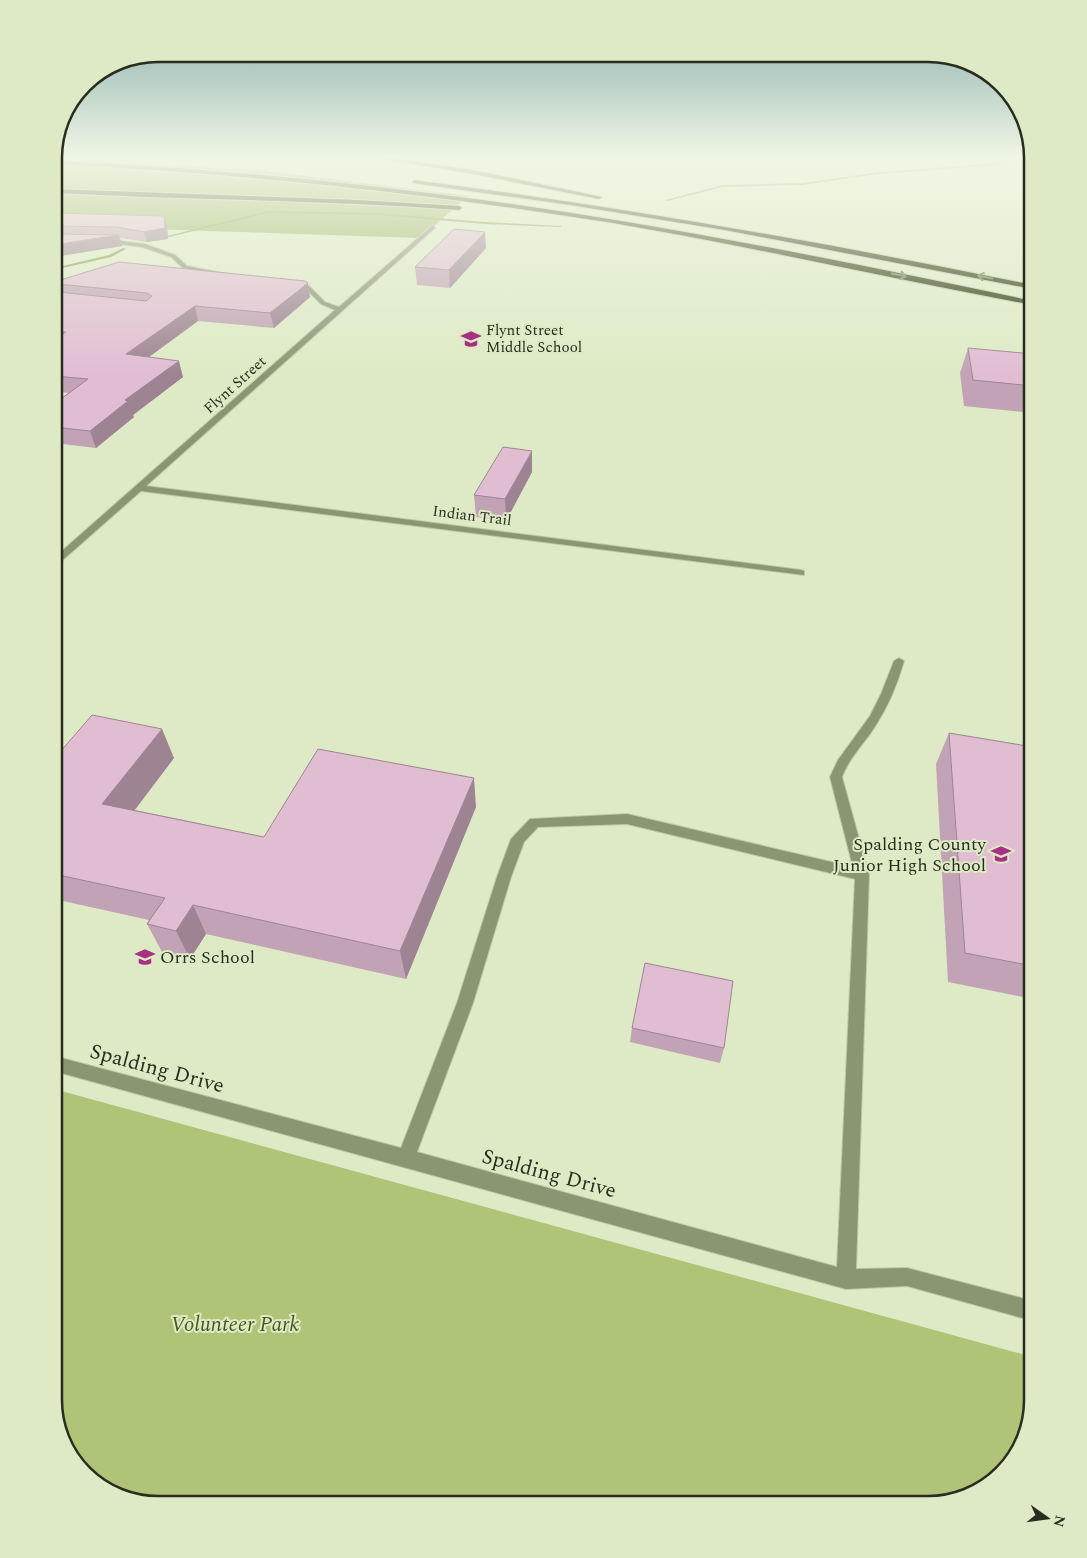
<svg xmlns="http://www.w3.org/2000/svg" width="1087" height="1558" viewBox="0 0 1087 1558" font-family="Spectral,serif">
  <style>
    .green { fill: #afc477 }
    .forest { fill: #99b05d }
    .lines { fill: none; stroke-linecap: round; stroke-linejoin: round }
    .stream { fill: #869b48; fill-rule: evenodd }
    .street-casing { stroke: #bdc8a7; stroke-width: 2 }
    .highway-casing { stroke: #bdc8a7; stroke-width: 2 }
    .street { fill: #8a9572; fill-rule: evenodd }
    .highway { fill: #2f390c; fill-rule: evenodd }
    .wall { fill: #c2a3b5 }
    .shaded-wall { fill: #9e8493 }
    .building { fill: #e1bdd2; stroke: #9e8493 }
    .oneway { stroke: #758056 }
    .labels { text-anchor: middle; dominant-baseline: central; stroke-width: 4; stroke-linejoin: round; paint-order: stroke }
    .far-poi-label { font-size: 15px; fill: #292d1f; stroke: #deeac5; text-anchor: start }
    .far-street-label { font-size: 15px; fill: #292d1f; stroke: #deeac5 }
    .poi-label { font-size: 18px; fill: #292d1f; stroke: #deeac5; text-anchor: end }
    .near-street-label { font-size: 21px; fill: #292d1f; stroke: #deeac5 }
    .near-park-label { font-size: 21px; font-style: italic; fill: #49571c; stroke: #deeac5 }
    .rim { fill: none; stroke: #292d1f; stroke-width: 2.5 }
  </style>
  <rect width="100%" height="100%" fill="#deeac5"/>
  <!-- green -->
  <polygon class="green" points="54,1089 1033,1357 1033,1400 1019,1452 981,1490 929,1504 152,1504 101,1487 68,1452 54,1399"/>
  <!-- forest -->
  <polygon class="forest" points="54,159 258,170 468,196 420,238 54,226"/>
  <g class="lines">
    <!-- stream -->
    <g class="stream">
      <polygon points="990,157 996,157 1008,161 1000,165 880,174 802,185 723,187 667,201 665,200 723,185 802,183 880,172 999,163 1003,161"/>
      <polygon points="268,211 378,213 485,222 562,226 560,227 485,224 378,215 268,213 157,240 155,239"/>
      <polygon points="123,248 126,249 111,257 54,270 54,268 109,255"/>
    </g>
    <defs>
      <g id="street">
        <polygon points="433,225 435,228 146,486 801,570 804,571 804,575 141,491 57,565 54,566 54,558 335,310 321,304 305,288 291,284 291,282 309,286 325,302 339,307"/>
        <polygon points="104,239 145,244 175,255 187,266 222,273 219,275 183,268 171,257 142,247 102,242"/>
        <path d="M899,658L904,661C897,685 888,707 874,728C863,745 849,758 842,777L869,875L856,1269L907,1268L1033,1301V1321L907,1286L846,1289L54,1071V1056L401,1148L457,1003L497,877L511,839L530,819L627,814L853,867L830,777L838,760L870,716L881,694L894,661ZM627,824L855,879L837,1267L417,1152L473,1003L511,877L524,842L538,827Z"/>
      </g>
      <g id="highway">
        <polygon points="371,157 386,157 473,170 602,197 599,199 473,174"/>
        <path d="M54,160C200,168 345,181 490,201C672,226 853,263 1033,301V305C893,279 754,247 613,223C428,193 242,174 54,164Z"/>
        <path d="M414,180C622,207 828,243 1033,285V289L725,230L570,205L412,183Z"/>
        <path d="M54,189L358,200L459,206L462,208L459,210C324,200 189,200 54,193Z"/>
      </g>
    </defs>
    <!-- street casing -->
    <use href="#street" class="street-casing"/>
    <!-- highway casing -->
    <use href="#highway" class="highway-casing"/>
    <!-- street -->
    <use href="#street" class="street"/>
    <!-- highway -->
    <use href="#highway" class="highway"/>
  </g>
  <!-- wall -->
  <g class="wall">
    <polygon points="54,213 167,227 168,239 147,242 120,238 122,246 54,257"/>
    <polygon points="486,248 450,288 417,285 415,267"/>
    <polygon points="54,282 310,297 274,328 198,321 149,357 183,377 133,415 134,417 96,448 54,443 54,404 69,393 54,391"/>
    <polygon points="968,348 1033,354 1033,413 964,406 960,373"/>
    <polygon points="532,472 506,521 476,517 474,495"/>
    <polygon points="949,733 1033,747 1033,999 948,982 936,764"/>
    <polygon points="174,758 135,810 264,837 476,807 406,979 206,934 190,959 162,952 147,924 149,920 54,899 54,759"/>
    <polygon points="632,1028 724,1048 720,1063 630,1042"/>
  </g>
  <!-- shaded-wall -->
  <g class="shaded-wall">
    <polygon points="164,216 167,227 168,239 147,242 144,232"/>
    <polygon points="485,232 486,248 450,288 449,270"/>
    <polygon points="119,235 122,246 54,257 54,245"/>
    <polygon points="308,283 310,297 274,328 270,313"/>
    <polygon points="58,284 63,299 54,302 54,285"/>
    <polygon points="195,306 198,321 131,370 126,354"/>
    <polygon points="179,361 183,377 133,415 134,417 96,448 90,431 125,400"/>
    <polygon points="532,451 532,472 506,521 505,499"/>
    <polygon points="162,729 174,758 117,833 102,804"/>
    <polygon points="474,778 476,807 406,979 400,951"/>
    <polygon points="193,905 206,934 190,959 176,931"/>
  </g>
  <!-- building -->
  <g class="building">
    <polygon points="54,213 164,216 165,228 144,232 117,227 54,226"/>
    <polygon points="454,229 485,232 449,270 415,267"/>
    <polygon points="54,234 119,235 54,245"/>
    <polygon points="119,262 305,281 308,283 270,313 195,306 126,354 179,361 125,400 128,401 90,431 54,427 54,404 88,379 54,376 54,340 66,332 54,331 54,292 58,292 146,301 152,296 147,293 58,284 54,285 54,282"/>
    <polygon points="968,348 1033,354 1033,386 973,380"/>
    <polygon points="503,447 532,451 505,499 474,495"/>
    <polygon points="92,715 162,729 102,804 264,837 318,749 474,778 400,951 193,905 176,931 147,924 165,898 54,874 54,759"/>
    <polygon points="949,733 1033,747 1033,966 965,953"/>
    <polygon points="645,963 733,981 724,1048 632,1028"/>
  </g>
  <!-- one-way arrows -->
  <defs><path id="oneway-shaft" d="M-6 0H5M1.5-3L5.5 0L1.5 3" fill="none" stroke-width="1.6" stroke-linecap="round" stroke-linejoin="round" transform="scale(1.25)"/></defs>
  <g class="oneway">
    <use href="#oneway-shaft" transform="translate(899 275) rotate(12)"/>
    <use href="#oneway-shaft" transform="translate(985 277) rotate(-168)"/>
  </g>
  <!-- sky -->
  <linearGradient id="sky" x2="0" y2="1"><stop stop-color="#81aaa8"/><stop offset="0.42" stop-color="#f0f6e5"/><stop offset="1" stop-color="#f0f6e5" stop-opacity="0"/></linearGradient>
  <rect width="1087" height="375" fill="url(#sky)"/>
  <!-- icons -->
  <defs>
    <symbol id="school-bare" viewBox="-9 -9 18 18"><path d="M0-5L7-2L0 1L-7-2ZM-4 1L0 2.5L4 1V4Q0 6-4 4Z" fill="#a82f83" stroke="#deeac5" stroke-width="2.5" paint-order="stroke"/></symbol>
  </defs>
  <g fill-rule="evenodd">
    <use href="#school-bare" x="457" y="325" width="28" height="28"/>
    <use href="#school-bare" x="987" y="840" width="28" height="28"/>
    <use href="#school-bare" x="131" y="943" width="28" height="28"/>
  </g>
  <g class="labels">
    <!-- far-poi labels -->
    <g class="far-poi-label">
      <text x="486" y="330">Flynt Street<tspan x="486" dy="17">Middle School</tspan></text>
    </g>
    <!-- far-street labels -->
    <g class="far-street-label">
      <text transform="translate(235 385) rotate(-42)">Flynt Street</text>
      <text transform="translate(472 516) rotate(7)">Indian Trail</text>
    </g>
    <!-- poi labels -->
    <g class="poi-label">
      <text x="986" y="844">Spalding County<tspan x="986" dy="21">Junior High School</tspan></text>
      <text x="160" y="957" text-anchor="start">Orrs School</text>
    </g>
    <!-- near-street labels -->
    <g class="near-street-label">
      <text transform="translate(157 1069) rotate(15)">Spalding Drive</text>
      <text transform="translate(549 1174) rotate(15)">Spalding Drive</text>
    </g>
    <!-- near-park labels -->
    <g class="near-park-label">
      <text x="235" y="1325">Volunteer Park</text>
    </g>
  </g>
  <!-- crop -->
  <path d="M0 0H1087V1558H0ZM158 62H928A96 96 0 0 1 1024 158V1400A96 96 0 0 1 928 1496H158A96 96 0 0 1 62 1400V158A96 96 0 0 1 158 62Z" fill="#deeac5" fill-rule="evenodd"/>
  <path class="rim" d="M158 62H928A96 96 0 0 1 1024 158V1400A96 96 0 0 1 928 1496H158A96 96 0 0 1 62 1400V158A96 96 0 0 1 158 62Z"/>
  <!-- north arrow -->
  <g transform="translate(1047 1518) rotate(104)" stroke="#deeac5" stroke-width="4" paint-order="stroke">
  <path d="M0-4L9 19L0 12L-9 19Z" fill="#292d1f"/>
  <text y="-8" font-size="14" font-weight="bold" text-anchor="middle" fill="#292d1f">N</text>
  </g>
</svg>
